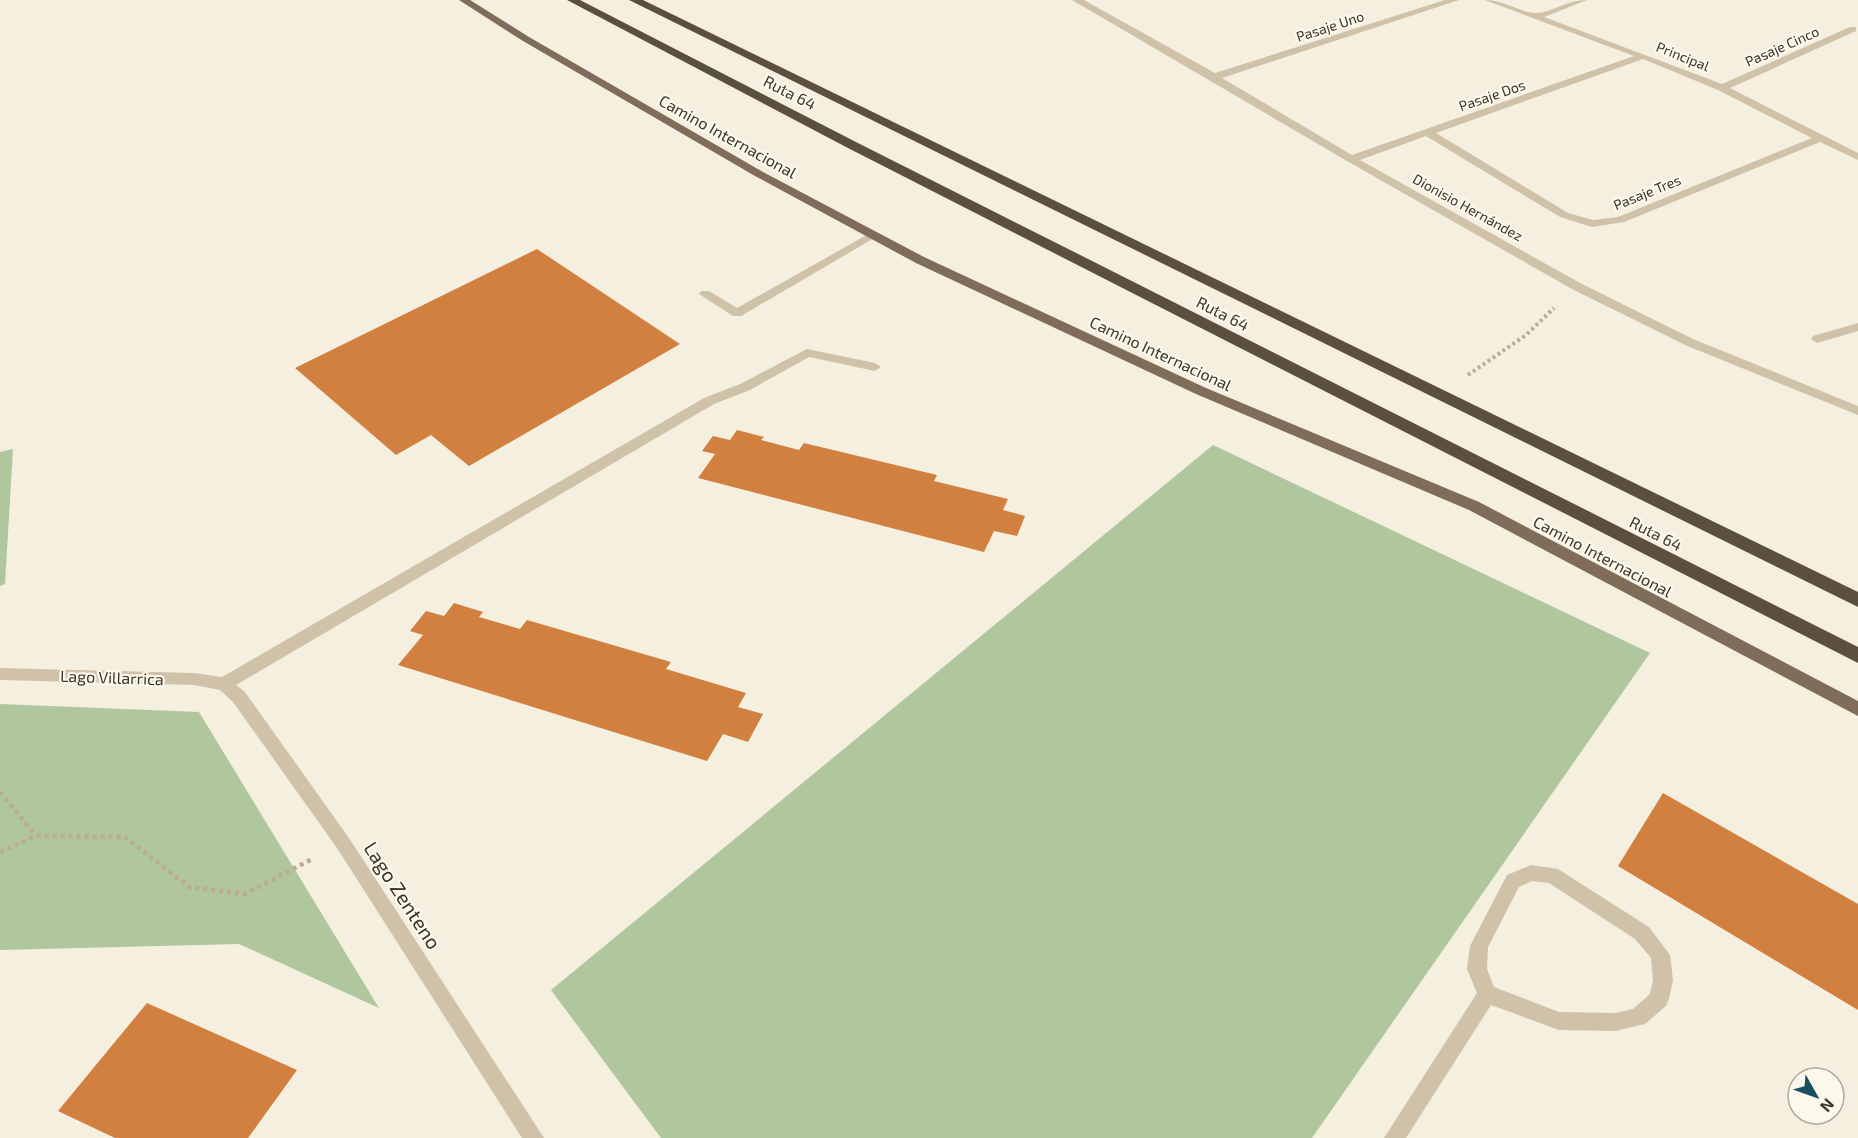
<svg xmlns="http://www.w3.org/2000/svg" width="1858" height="1138" viewBox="0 0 1858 1138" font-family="'Exo 2',sans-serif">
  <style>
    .green { fill: #b0c69d }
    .building { fill: #d28040 }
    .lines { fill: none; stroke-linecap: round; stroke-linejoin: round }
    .path-far1 { stroke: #bbac93; stroke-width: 4; stroke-dasharray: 3 3; stroke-linecap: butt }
    .path { stroke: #bbac93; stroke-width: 4.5; stroke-dasharray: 4 4; stroke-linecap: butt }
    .minor { fill: #cfc2a9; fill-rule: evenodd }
    .major { fill: #7f6d59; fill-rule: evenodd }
    .highway { fill: #5d4f40; fill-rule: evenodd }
    .labels { text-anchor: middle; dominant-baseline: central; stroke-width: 4.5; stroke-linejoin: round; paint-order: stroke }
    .far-street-label { font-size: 14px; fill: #3c3329; stroke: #fcf8ec }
    .street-label { font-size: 16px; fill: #3c3329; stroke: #fcf8ec }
    .near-street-label { font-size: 20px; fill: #3c3329; stroke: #fcf8ec }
  </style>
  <rect width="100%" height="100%" fill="#f5efdf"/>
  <!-- green -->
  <g class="green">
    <polygon points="1213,445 1650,653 1312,1138 661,1138 551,990"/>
    <polygon points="13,449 5,584 0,586 0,452"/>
    <polygon points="0,704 199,712 379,1008 239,944 0,950"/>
  </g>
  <!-- building -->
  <g class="building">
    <polygon points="537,249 680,344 469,466 431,435 396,455 295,368"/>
    <polygon points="737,430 764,437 761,440 799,450 804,443 937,475 934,481 1008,499 1003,510 1025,516 1017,536 994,531 984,552 698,478 715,454 702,451 713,436 730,440"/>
    <polygon points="454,603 483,612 479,617 520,629 527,620 671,662 666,669 746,693 738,707 763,714 748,742 723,734 707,761 398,665 423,635 410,631 426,611 444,616"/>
    <polygon points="1663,793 1858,904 1858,1010 1618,866"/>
    <polygon points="147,1003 297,1070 248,1138 115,1138 58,1111"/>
  </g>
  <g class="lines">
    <!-- path-far1 -->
    <polyline class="path-far1" points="1468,375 1526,335 1554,308"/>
    <!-- path -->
    <g class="path">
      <polyline points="0,792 36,836"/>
      <polyline points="0,852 36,836 125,837 189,887 245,894 314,858"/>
    </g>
    <!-- minor -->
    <g class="minor">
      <path d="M1072,0H1084L1215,73L1445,0H1459L1222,78L1352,155L1634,56L1485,0C1504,0 1524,14 1536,13C1551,13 1566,0 1587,0L1544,17L1722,84L1850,27H1856V31L1730,88L1858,153V160L1820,142L1624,222L1592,227L1560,217L1426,136L1360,160L1580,283L1693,339L1858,406V415L1685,345L1572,289L1347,161ZM1643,59L1718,90L1812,138L1618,217L1593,220L1568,213L1436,133Z"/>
      <polygon points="872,232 876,233 876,237 741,316 733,316 699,294 701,291 709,291 737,308"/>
      <polygon points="1858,323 1858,331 1817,343 1811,339 1813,336"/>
      <polygon points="807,349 875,363 881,367 875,371 809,357 750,390 714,404 236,685 245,692 349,838 544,1138 522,1138 337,848 233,702 220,690 194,685 0,680 0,668 194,673 222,677 704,398 740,384"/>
      <path d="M1531,865L1558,869L1649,927L1670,955L1673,980L1669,999L1666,1006L1645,1024L1615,1031L1559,1030L1491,1005L1406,1138H1384L1477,993L1467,969L1470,946L1507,875ZM1532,881L1549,883L1635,939L1651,958L1653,980L1650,994L1633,1009L1615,1013L1559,1012L1494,987L1487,969L1488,947L1519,887Z"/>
    </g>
    <!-- major -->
    <polygon class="major" points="459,0 470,0 529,37 763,172 924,257 1206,388 1479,502 1858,701 1858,716 1469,510 1196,394 916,263 755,176 523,41"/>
    <!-- highway -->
    <g class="highway">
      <polygon points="567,0 580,0 854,141 1858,647 1858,663 846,147"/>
      <polygon points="629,0 643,0 1858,592 1858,607"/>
    </g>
  </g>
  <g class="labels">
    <!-- far-street labels -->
    <g class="far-street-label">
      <text transform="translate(1330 26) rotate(-18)">Pasaje Uno</text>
      <text transform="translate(1782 46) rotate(-24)">Pasaje Cinco</text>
      <text transform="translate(1683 56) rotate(22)">Principal</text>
      <text transform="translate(1492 95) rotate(-19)">Pasaje Dos</text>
      <text transform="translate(1647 192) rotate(-22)">Pasaje Tres</text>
      <text transform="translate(1468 207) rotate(29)">Dionisio Hernández</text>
    </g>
    <!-- street labels -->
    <g class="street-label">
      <text transform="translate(790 92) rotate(27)">Ruta 64</text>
      <text transform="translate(728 136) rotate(29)">Camino Internacional</text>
      <text transform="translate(1223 313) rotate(27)">Ruta 64</text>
      <text transform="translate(1161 353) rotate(25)">Camino Internacional</text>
      <text transform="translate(1656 533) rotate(27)">Ruta 64</text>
      <text transform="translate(1603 556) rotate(28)">Camino Internacional</text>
      <text transform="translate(112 677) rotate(2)">Lago Villarrica</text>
    </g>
    <!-- near-street labels -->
    <g class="near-street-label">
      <text transform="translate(403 895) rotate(57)">Lago Zenteno</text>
    </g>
  </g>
  <!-- north arrow -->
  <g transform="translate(1816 1096) rotate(130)"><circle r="28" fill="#fcf8ec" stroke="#afa99e" stroke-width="1.5"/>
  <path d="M0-4.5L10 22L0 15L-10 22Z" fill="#1a4f62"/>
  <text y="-9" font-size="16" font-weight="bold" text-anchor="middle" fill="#3c3329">N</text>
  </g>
</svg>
